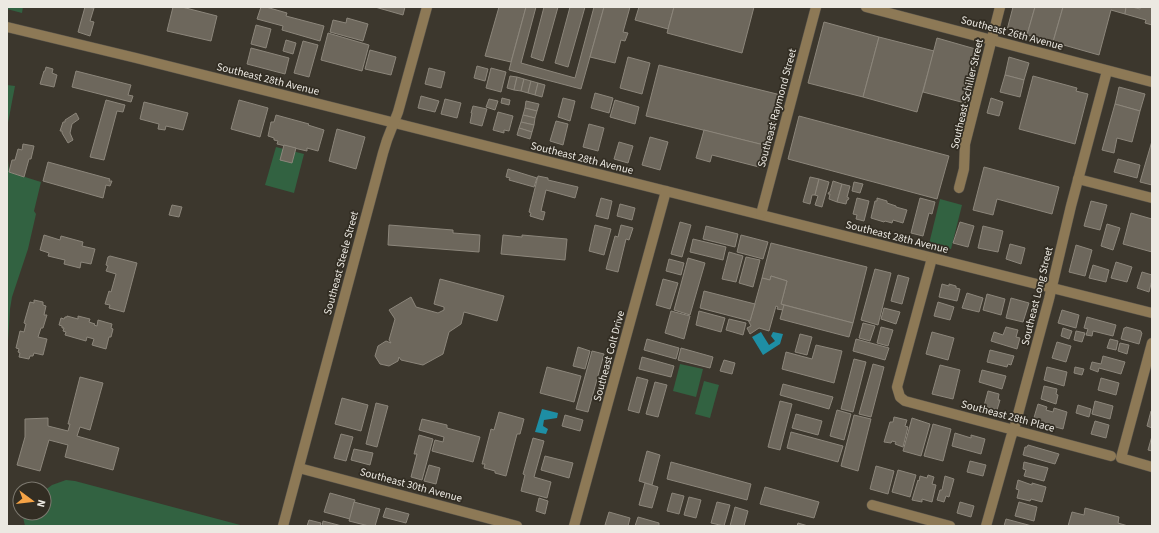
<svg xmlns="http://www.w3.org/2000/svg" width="1159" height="533" viewBox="0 0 1159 533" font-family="'Source Sans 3',sans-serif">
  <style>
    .green { fill: #326241 }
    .water { fill: #1e8ea4 }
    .building { fill: #6d675c; stroke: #8c867b }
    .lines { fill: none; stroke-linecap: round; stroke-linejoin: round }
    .minor-casing { stroke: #58534a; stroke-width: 11 }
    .minor { stroke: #8d7956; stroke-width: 10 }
    .labels { text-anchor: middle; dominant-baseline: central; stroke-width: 3.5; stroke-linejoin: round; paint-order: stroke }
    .street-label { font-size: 11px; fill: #ece9e2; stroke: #322d23 }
  </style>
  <rect width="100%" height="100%" fill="#3c372d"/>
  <!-- green -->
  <g class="green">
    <polygon points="7,7 23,7 22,13 7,9"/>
    <polygon points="7,85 15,86 7,128"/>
    <polygon points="7,147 9,172 41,182 34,211 36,214 28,249 12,297 10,309 7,357"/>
    <polygon points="276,147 304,154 294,193 265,185"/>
    <polygon points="940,199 962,205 951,249 929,244"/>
    <polygon points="680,364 703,369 696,397 673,391"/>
    <polygon points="704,381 719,385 710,418 695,414"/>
    <polygon points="7,444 8,526 7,526"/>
    <polygon points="66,480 75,481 244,526 25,526 23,517 26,513 44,513 44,491 52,485"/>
  </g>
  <!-- water -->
  <g class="water">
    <polygon points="761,332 769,345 775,341 771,336 773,332 783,334 780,344 763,355 752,337"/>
    <polygon points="542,409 558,413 557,418 544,420 543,426 548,429 546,434 535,432"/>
  </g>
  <!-- building -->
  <g class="building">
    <polygon points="85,7 94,8 90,21 94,22 90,36 78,32"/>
    <polygon points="173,7 182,7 217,16 211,41 167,31"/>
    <polygon points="261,7 266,7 287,13 286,16 324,26 320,41 282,30 283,26 257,19"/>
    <polygon points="375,7 405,7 403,15"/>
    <polygon points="499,7 526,7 511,62 485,56"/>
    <polygon points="526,7 536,7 521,63 575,78 594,7 604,7 581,89 509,70"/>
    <polygon points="544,7 558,7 543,61 531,57"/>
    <polygon points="570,7 585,7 568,67 555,63"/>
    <polygon points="604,7 630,7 623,32 628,33 625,41 621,40 615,63 590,57"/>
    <polygon points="639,7 674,7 668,29 635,20"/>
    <polygon points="674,7 754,7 742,53 667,33"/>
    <polygon points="1013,7 1035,7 1027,35 1007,30"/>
    <polygon points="1035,7 1063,7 1053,42 1027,35"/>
    <polygon points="1063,7 1126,7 1125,14 1111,10 1099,55 1053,42"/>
    <polygon points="1126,7 1132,7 1140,9 1140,7 1152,7 1152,25 1145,23 1146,20 1125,14"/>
    <polygon points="347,18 368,24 363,41 330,32 333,20 346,23"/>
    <polygon points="824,22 879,37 863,97 808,83"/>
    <polygon points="256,25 271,29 266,48 251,44"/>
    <polygon points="328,33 369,45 362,71 321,60"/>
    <polygon points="879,37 934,51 917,112 863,97"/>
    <polygon points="937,38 979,50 965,103 923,92"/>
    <polygon points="286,40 296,43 293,54 283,51"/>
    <polygon points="303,41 318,45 309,77 294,73"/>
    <polygon points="251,48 289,58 285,74 247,64"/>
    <polygon points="370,50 396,57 391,75 365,69"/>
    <polygon points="628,57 650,63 642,94 620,88"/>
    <polygon points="1009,57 1029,63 1024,80 1005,75"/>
    <polygon points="659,65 781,95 768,146 646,116"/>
    <polygon points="477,66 488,69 485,81 474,78"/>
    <polygon points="46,67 53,69 52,73 57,75 54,87 40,84 44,71 45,71"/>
    <polygon points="429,68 445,72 441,88 425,84"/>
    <polygon points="491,68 506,72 501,92 486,88"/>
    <polygon points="76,71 131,85 128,95 133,96 131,102 72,87"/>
    <polygon points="1005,75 1024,80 1020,97 1000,92"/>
    <polygon points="510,76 517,77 514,90 507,88"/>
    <polygon points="1033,76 1077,88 1076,91 1088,94 1075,144 1019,129"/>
    <polygon points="517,77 524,79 521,91 514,90"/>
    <polygon points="524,79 531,81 528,93 521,91"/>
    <polygon points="531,81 538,83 535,95 528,93"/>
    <polygon points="538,83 545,85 542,97 535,95"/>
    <polygon points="1119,87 1145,94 1140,111 1115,104"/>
    <polygon points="595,93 613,98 609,113 591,108"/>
    <polygon points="421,96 439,101 435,112 418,108"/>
    <polygon points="502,98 510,100 509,105 501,103"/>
    <polygon points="563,98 575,101 570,121 558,117"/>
    <polygon points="991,98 1003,102 999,116 987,113"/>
    <polygon points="445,99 461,103 457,118 441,114"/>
    <polygon points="489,99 498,101 495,110 486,107"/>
    <polygon points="106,100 125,105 123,112 117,111 104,160 90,157"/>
    <polygon points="239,100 268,108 260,137 231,129"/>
    <polygon points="615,100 639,107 635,124 610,117"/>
    <polygon points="526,101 539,104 537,111 525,108"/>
    <polygon points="144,102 188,113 183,130 166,126 165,130 158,129 159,124 140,119"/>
    <polygon points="1115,104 1140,111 1132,142 1117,138 1114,153 1102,150"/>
    <polygon points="473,106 487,109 482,126 470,123 472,113 471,113"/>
    <polygon points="525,108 537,111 535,118 523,115"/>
    <polygon points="498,112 513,116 509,131 504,130 504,133 493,130"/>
    <polygon points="76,113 79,119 72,124 70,133 73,140 68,143 62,133 62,131 60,131 63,122 65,122 65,120"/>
    <polygon points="276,115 309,124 308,125 324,130 318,151 307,148 307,151 277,144 278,141 274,140 274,138 268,136 271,122 274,122"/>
    <polygon points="523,115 535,118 534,125 521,122"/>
    <polygon points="799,116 949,156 937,199 788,159"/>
    <polygon points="556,121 568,124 563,145 550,141"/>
    <polygon points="521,122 534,125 532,132 519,128"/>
    <polygon points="589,124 604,128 598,151 583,147"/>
    <polygon points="519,128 532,132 530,139 517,135"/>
    <polygon points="337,129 365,137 356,169 329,161"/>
    <polygon points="704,130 764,145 759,167 712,155 710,162 696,158"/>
    <polygon points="650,137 668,142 660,170 642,165"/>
    <polygon points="1152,141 1152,185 1140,182"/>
    <polygon points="619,142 633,146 628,163 614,159"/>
    <polygon points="23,144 34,146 31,159 29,159 24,177 9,172 12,160 15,160 18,149 22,150"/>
    <polygon points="284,145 296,148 292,163 280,160"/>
    <polygon points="1118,159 1140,165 1137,178 1114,172"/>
    <polygon points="48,162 110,179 109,181 112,181 110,186 106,185 103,198 43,181"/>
    <polygon points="984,167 1059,187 1052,214 997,199 993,215 973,210"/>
    <polygon points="508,169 537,178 534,187 509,180 510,178 506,177"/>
    <polygon points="538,176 548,178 548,180 578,187 575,198 546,190 541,211 545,212 543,220 530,216 531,213 529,212"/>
    <polygon points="810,177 819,179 815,195 812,195 810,204 803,202"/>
    <polygon points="819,179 829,182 822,207 815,205 818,196 815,195"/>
    <polygon points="833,181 842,184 837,202 829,199 830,194 828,194 829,192 830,192"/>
    <polygon points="854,182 863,184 860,193 852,191"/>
    <polygon points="842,184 850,186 847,197 849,198 848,200 847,200 846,204 837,202"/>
    <polygon points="601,198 612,201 608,219 596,216"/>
    <polygon points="857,198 869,201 864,221 856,219 857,215 853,214"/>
    <polygon points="877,198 887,201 887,203 896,206 896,207 907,210 903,223 893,220 892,223 885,221 884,222 871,218 875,201 877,201"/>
    <polygon points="920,198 935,202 932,214 929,213 923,236 911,233"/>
    <polygon points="1091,201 1107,205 1100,230 1084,226"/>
    <polygon points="620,204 635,208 632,220 617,216"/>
    <polygon points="172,205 182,207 179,217 169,215"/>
    <polygon points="1131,213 1152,219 1152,252 1123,244"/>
    <polygon points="680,222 691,225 682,257 671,254"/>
    <polygon points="960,222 974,226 968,247 953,243"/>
    <polygon points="1107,224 1120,228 1113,250 1101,246"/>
    <polygon points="389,225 453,230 453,233 480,235 479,252 388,245"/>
    <polygon points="595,225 611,229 604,255 589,251"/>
    <polygon points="621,225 633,228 629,240 626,239 618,272 606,269 615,236 618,237"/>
    <polygon points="706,226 738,234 735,247 703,239"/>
    <polygon points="983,226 1003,231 998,252 978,248"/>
    <polygon points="44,235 60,240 61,236 83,242 82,246 95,249 91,264 81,262 80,268 64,264 65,260 48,256 49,253 40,250"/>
    <polygon points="503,235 522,237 522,235 567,239 565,260 501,254"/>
    <polygon points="741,235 768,242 763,259 737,252"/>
    <polygon points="693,239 726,247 723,260 690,252"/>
    <polygon points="771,243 867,267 853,323 781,304 787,281 771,276 770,280 762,278"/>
    <polygon points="1010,244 1025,248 1021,264 1006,259"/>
    <polygon points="1076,245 1092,250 1085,276 1069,272"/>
    <polygon points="729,252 743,256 736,282 722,279"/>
    <polygon points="110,256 137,263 124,312 109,308 110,305 105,304 109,291 111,292 116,274 106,271 108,266 106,265 108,257"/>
    <polygon points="746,257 760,260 753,287 739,283"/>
    <polygon points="688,258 705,263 690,315 674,310"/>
    <polygon points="669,259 684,263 681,275 666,271"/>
    <polygon points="1116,262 1132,267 1127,282 1111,278"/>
    <polygon points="1093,265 1109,270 1106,282 1089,278"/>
    <polygon points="875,269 891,273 878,325 861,320"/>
    <polygon points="1142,272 1152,275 1152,280 1149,292 1137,288"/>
    <polygon points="898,275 909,278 902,304 891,301"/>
    <polygon points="771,276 787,281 781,304 784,305 783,310 777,309 778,307 776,306 769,331 759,328 750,334 747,328 751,326 748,320 750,321 762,278 770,280"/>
    <polygon points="440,279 504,296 497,321 464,312 461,324 449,332 443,354 423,365 401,360 399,357 398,361 389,366 380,364 375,356 378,346 386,341 391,343 389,340 395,319 389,310 411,297 416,307 438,313 444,310 444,307 434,304"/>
    <polygon points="663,279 678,283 670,309 656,305"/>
    <polygon points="942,284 949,286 949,284 956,286 956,288 960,289 957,301 939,297"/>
    <polygon points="704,291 755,304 750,321 700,308"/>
    <polygon points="967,293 983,298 979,312 962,308"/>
    <polygon points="987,294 1005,299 1001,315 983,310"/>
    <polygon points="1011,298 1029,303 1023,322 1006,318"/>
    <polygon points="34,300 43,302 43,305 46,306 44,315 47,315 43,328 41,328 38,337 47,339 43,355 34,353 33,356 30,356 29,359 19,357 20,353 18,352 19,349 16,348 20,331 24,332 26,324 24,323 30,302 34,303"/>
    <polygon points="938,302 954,307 950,320 934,316"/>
    <polygon points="784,305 853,323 849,337 780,319"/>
    <polygon points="884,308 900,312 896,324 881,319"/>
    <polygon points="1062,310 1079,315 1076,328 1058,323"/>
    <polygon points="671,311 690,316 684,339 665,333"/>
    <polygon points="699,311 725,318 721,332 696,325"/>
    <polygon points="67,316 78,319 78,316 90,319 89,322 95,324 94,325 97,326 98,320 112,324 111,328 113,329 111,337 109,337 106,349 92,345 94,339 87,337 86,341 65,335 66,332 63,331 64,328 62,328 62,326 59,325 61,318 64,319 65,317 67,317"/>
    <polygon points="1087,317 1116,325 1113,336 1093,331 1092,336 1086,335 1088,329 1084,328"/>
    <polygon points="729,319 746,323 743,335 726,330"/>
    <polygon points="863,323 875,326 870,341 859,338"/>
    <polygon points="881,327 893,330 888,346 877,343"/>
    <polygon points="1006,327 1018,330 1016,337 1020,338 1017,349 991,341 994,332 1003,335"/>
    <polygon points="1126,327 1141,331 1141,332 1142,333 1139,344 1121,339 1124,328 1125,328"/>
    <polygon points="1063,328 1072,331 1069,339 1061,336"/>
    <polygon points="1076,331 1085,333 1082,342 1074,340"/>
    <polygon points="932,332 954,338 948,360 926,354"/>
    <polygon points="800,334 812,337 807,355 795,352"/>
    <polygon points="647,339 679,348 676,359 644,350"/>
    <polygon points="856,339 889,348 885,360 853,351"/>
    <polygon points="1110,339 1118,341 1116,350 1107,348"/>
    <polygon points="1057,342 1071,346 1066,362 1052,358"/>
    <polygon points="1120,343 1129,345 1127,354 1118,351"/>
    <polygon points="816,345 842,351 834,383 782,369 786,352 812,359"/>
    <polygon points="578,347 590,351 585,369 573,366"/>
    <polygon points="681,348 713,357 710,368 678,360"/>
    <polygon points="990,350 1014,356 1011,365 1008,364 1007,367 987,362"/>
    <polygon points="592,351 604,354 588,412 576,409"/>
    <polygon points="1103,356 1125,362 1121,374 1099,368 1098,372 1090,369 1092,362 1101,364"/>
    <polygon points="642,357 674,366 671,377 639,369"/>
    <polygon points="854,359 866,362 853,412 841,409"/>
    <polygon points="724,360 735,363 732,374 720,371"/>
    <polygon points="873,364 884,367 871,417 859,414"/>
    <polygon points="940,365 960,370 953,399 932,394"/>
    <polygon points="547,367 581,376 574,402 540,393"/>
    <polygon points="1047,367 1067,372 1064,386 1044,380"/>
    <polygon points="1075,367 1084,369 1082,375 1074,373"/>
    <polygon points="982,370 1006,376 1002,389 979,382"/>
    <polygon points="80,377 103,383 90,430 80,427 77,436 119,448 113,470 65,457 68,445 49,440 40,471 17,465 25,437 25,419 48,418 48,426 68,431 70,424 68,424"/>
    <polygon points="637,377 648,380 639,413 628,410"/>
    <polygon points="1101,378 1119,383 1116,395 1098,390"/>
    <polygon points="655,382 667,385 658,417 646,414"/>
    <polygon points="783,384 833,397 829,409 780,395"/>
    <polygon points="1044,386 1057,389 1056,394 1058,395 1056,404 1041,399"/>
    <polygon points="988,391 999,394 998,400 1000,400 997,410 984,406"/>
    <polygon points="342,398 368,405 361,431 335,424"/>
    <polygon points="780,401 792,404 780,450 768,447"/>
    <polygon points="1095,401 1113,406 1110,419 1092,414"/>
    <polygon points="376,403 388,406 377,447 366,444"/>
    <polygon points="1038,404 1047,407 1046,410 1053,412 1054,408 1067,412 1063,429 1033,421"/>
    <polygon points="1078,405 1091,409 1089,417 1076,413"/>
    <polygon points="837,410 851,414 844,440 830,436"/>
    <polygon points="1151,411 1152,411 1152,428 1147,426"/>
    <polygon points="499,412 524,419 520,434 517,434 506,476 495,473 495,471 484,468 485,464 482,464 491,429 494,430"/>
    <polygon points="796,414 822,421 818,435 792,428"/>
    <polygon points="565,415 583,420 580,431 562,426"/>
    <polygon points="854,415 871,419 858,471 841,466"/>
    <polygon points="894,417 907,420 905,426 908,427 903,447 895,444 896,442 892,441 891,443 884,442 890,422 893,422"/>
    <polygon points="912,418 930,424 921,456 903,451"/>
    <polygon points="422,419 447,425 447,428 480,437 473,462 432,451 435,440 443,442 444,437 419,430"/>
    <polygon points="1095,421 1109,425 1106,438 1091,434"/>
    <polygon points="933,424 951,429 943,461 924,456"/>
    <polygon points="791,432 843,446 838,462 787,448"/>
    <polygon points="955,433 971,438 971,435 985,439 981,454 952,446"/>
    <polygon points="341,434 353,437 346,461 334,458"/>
    <polygon points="419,435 433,439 422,480 411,477 417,454 414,454"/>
    <polygon points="1152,436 1152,451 1148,450"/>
    <polygon points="533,438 544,441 534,477 551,482 547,498 521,491 525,475 523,474"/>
    <polygon points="1028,445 1059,454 1055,464 1023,455 1025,447 1027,447"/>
    <polygon points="354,449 373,453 370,465 351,460"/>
    <polygon points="647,451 660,455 652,485 639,481"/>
    <polygon points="545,456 573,463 569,478 541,470"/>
    <polygon points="970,461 986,465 983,476 967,472"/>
    <polygon points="671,462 751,484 747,500 667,479"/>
    <polygon points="1024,462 1048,468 1044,481 1024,476 1026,470 1023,469"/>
    <polygon points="429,465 440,468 436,484 424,481"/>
    <polygon points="876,466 894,471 888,494 870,489"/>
    <polygon points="898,470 916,475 910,497 892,492"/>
    <polygon points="928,475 934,477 932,484 936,485 932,502 922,499 922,502 912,500 918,480 919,481 920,476 927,478"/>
    <polygon points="945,476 954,479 949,497 946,496 944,502 937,500 940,490 942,490"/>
    <polygon points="1018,480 1032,485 1032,483 1046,487 1042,502 1031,499 1030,501 1017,498 1019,490 1016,489"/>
    <polygon points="645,483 658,487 652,508 639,505"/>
    <polygon points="765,487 819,502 814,518 760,504"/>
    <polygon points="330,493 355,500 350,519 324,512"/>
    <polygon points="672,493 684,496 679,514 667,511"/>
    <polygon points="689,497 701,500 696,518 684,515"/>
    <polygon points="539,498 548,501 545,514 536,511"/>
    <polygon points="354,502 380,509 375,526 369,526 349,521"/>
    <polygon points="717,502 730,505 724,526 711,523"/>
    <polygon points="960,502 974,506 971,517 957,513"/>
    <polygon points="1019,502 1037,507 1034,521 1015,516"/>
    <polygon points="735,507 748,511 744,526 730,526"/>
    <polygon points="386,508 409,514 406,523 383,517"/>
    <polygon points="1085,508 1119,517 1118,523 1128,526 1068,526 1072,512 1084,515"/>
    <polygon points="609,512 630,518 628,526 610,526 605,525"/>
    <polygon points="638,517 659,523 659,526 635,526"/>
    <polygon points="1006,519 1032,526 1004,526"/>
    <polygon points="309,520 321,523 320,526 307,526"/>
    <polygon points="323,521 342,526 322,526"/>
    <polygon points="798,523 808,526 797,526"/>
  </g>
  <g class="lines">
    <defs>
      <g id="minor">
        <polyline points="866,7 1152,82"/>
        <polyline points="7,27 136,58 1152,313"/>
        <polyline points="1078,179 1152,198"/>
        <polyline points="959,188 964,169 965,144 1000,7"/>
        <polyline points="761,214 816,7"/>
        <polyline points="932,258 897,387 900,397 905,401 1111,456"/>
        <polyline points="1152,343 1121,458 1152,467"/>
        <polyline points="299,468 517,526"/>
        <polyline points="872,505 950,526"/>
        <polyline points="283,526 383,153 387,140 398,112 427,7"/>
        <polyline points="574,526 666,191"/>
        <polyline points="986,526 1011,437 1014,429 1049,299 1071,206 1107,71"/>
      </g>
    </defs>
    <!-- minor casing -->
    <use href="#minor" class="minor-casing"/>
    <!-- minor -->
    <use href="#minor" class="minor"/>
  </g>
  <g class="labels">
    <!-- street labels -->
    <g class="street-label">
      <text transform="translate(1012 33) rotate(15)">Southeast 26th Avenue</text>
      <text transform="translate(268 79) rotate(14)">Southeast 28th Avenue</text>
      <text transform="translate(967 94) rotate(-77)">Southeast Schiller Street</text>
      <text transform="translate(777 108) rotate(-75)">Southeast Raymond Street</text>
      <text transform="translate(582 158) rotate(14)">Southeast 28th Avenue</text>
      <text transform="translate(897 237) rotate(14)">Southeast 28th Avenue</text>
      <text transform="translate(341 263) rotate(-75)">Southeast Steele Street</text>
      <text transform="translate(1037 296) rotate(-76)">Southeast Long Street</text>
      <text transform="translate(609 356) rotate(-75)">Southeast Colt Drive</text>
      <text transform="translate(1008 416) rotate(15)">Southeast 28th Place</text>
      <text transform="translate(411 485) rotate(15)">Southeast 30th Avenue</text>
    </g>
  </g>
  <!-- border -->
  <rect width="1159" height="533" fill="none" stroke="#ece9e2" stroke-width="16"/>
  <!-- north arrow -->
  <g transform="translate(32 501) rotate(105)"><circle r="19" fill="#322d23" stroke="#7c786f"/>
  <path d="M0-3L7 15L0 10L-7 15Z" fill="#f5a346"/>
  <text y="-6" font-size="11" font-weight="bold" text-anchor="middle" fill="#ece9e2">N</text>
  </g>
</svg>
